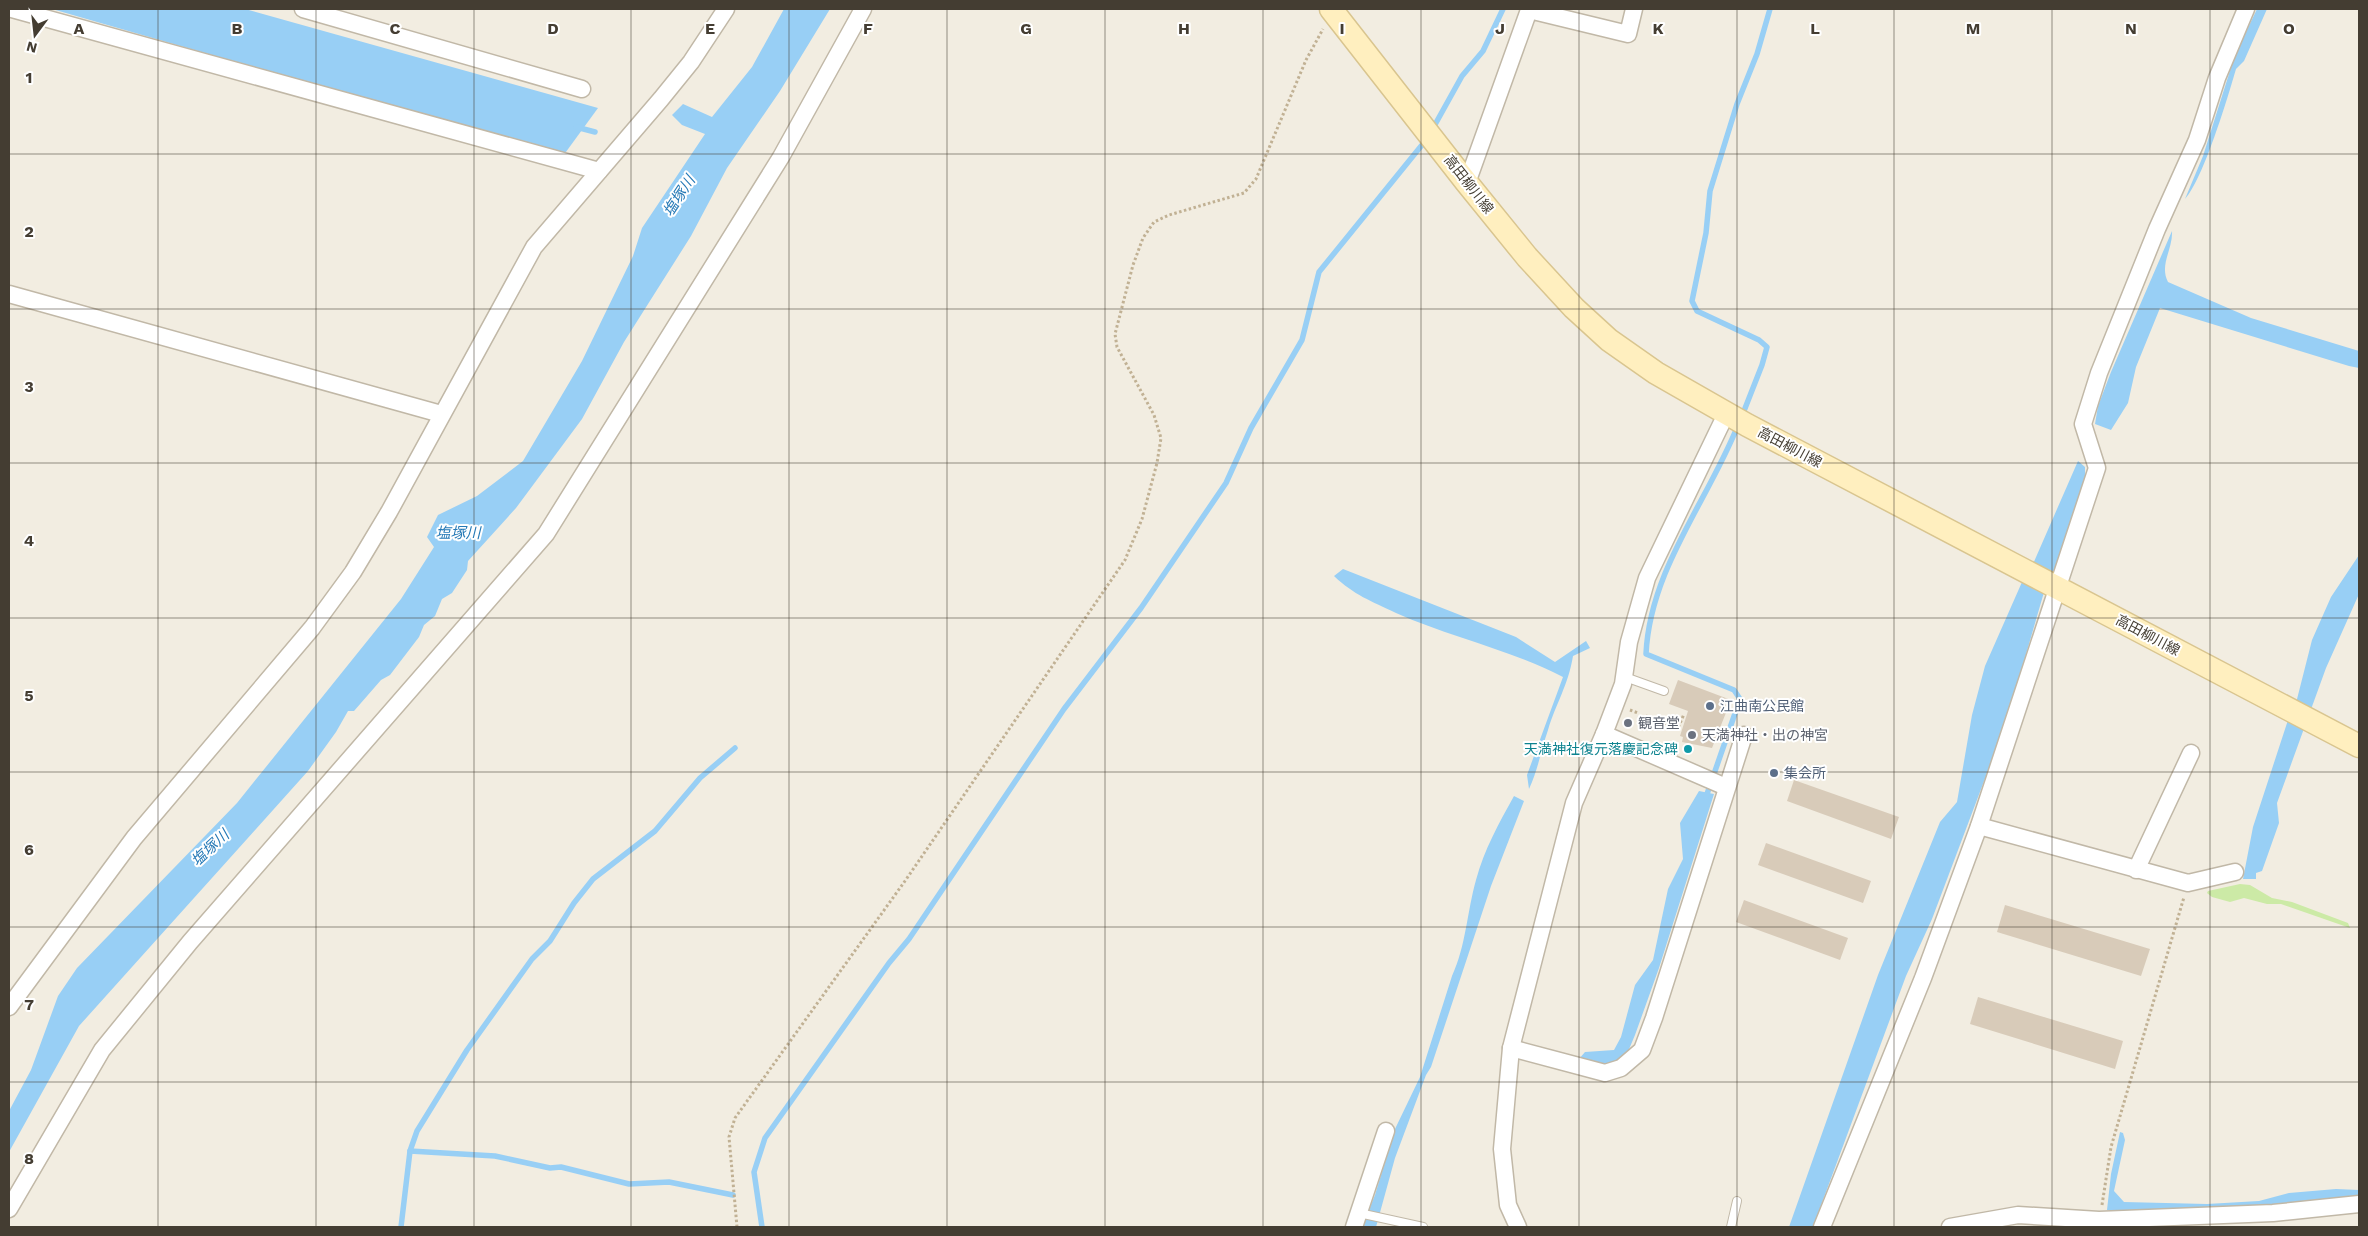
<svg xmlns="http://www.w3.org/2000/svg" width="2368" height="1236" viewBox="0 0 2368 1236" font-family="'Work Sans','Noto Sans JP',sans-serif">
  <style>
    .green { fill: #cceaa6 }
    .water { fill: #98cff5 }
    .lines { fill: none; stroke-linecap: round; stroke-linejoin: round }
    .stream { stroke: #98cff5; stroke-width: 5.5 }
    .building { fill: #d8cbb9 }
    .lane-casing { stroke: #c1b8a7; stroke-width: 10 }
    .street-casing { stroke: #c1b8a7; stroke-width: 19 }
    .secondary-casing { stroke: #d9c58f; stroke-width: 25 }
    .path { stroke: #c1b194; stroke-width: 3; stroke-dasharray: 2.5 2.5; stroke-linecap: butt }
    .lane { stroke: #fff; stroke-width: 8 }
    .street { stroke: #fff; stroke-width: 16 }
    .secondary { stroke: #ffefbf; stroke-width: 22 }
    .grid { fill: none; stroke: #443d32; stroke-width: 1; stroke-opacity: 0.55 }
    .service-dot { fill: #5c6f8a; stroke: #fff; stroke-width: 2 }
    .worship-dot { fill: #6b7280; stroke: #fff; stroke-width: 2 }
    .culture-dot { fill: #0f9aa8; stroke: #fff; stroke-width: 2 }
    .labels { text-anchor: middle; dominant-baseline: central; stroke-width: 4; stroke-linejoin: round; paint-order: stroke }
    .street-label { font-size: 14px; fill: #443d32; stroke: #fff }
    .service-label { font-size: 14px; fill: #4e5e75; stroke: #fff; text-anchor: start }
    .worship-label { font-size: 14px; fill: #5b616d; stroke: #fff; text-anchor: start }
    .culture-label { font-size: 14px; fill: #0d838f; stroke: #fff; text-anchor: end }
    .water-label { font-size: 15px; font-style: italic; fill: #2579b6; stroke: #fff }
    .grid-label { font-size: 16px; text-anchor: middle; font-weight: bold; fill: #443d32; stroke: #fff; stroke-width: 4; stroke-linejoin: round; paint-order: stroke }
  </style>
  <rect width="100%" height="100%" fill="#f2ede1"/>
  <!-- green -->
  <polygon class="green" points="2240,884 2250,885 2272,898 2292,902 2348,923 2350,928 2281,904 2267,904 2244,898 2230,902 2212,897 2207,893 2208,891"/>
  <!-- water -->
  <g class="water">
    <polygon points="52,9 245,9 598,108 563,156"/>
    <polygon points="784,9 830,9 780,91 727,168 691,236 624,342 582,419 516,508 468,561 467,570 452,593 442,599 435,616 424,625 419,637 390,675 381,680 354,711 348,711 336,732 308,771 79,1026 9,1152 9,1111 31,1070 58,996 77,968 237,803 401,599 434,547 427,537 438,515 477,496 523,461 582,361 633,256 642,228 705,134 682,125 672,115 683,104 712,117 752,67"/>
    <path d="M2257,9H2267L2244,61L2236,69C2228,97 2203,180 2185,199L2203,156L2235,55Z"/>
    <path d="M2172,231C2173,249 2159,265 2168,282L2251,318L2359,351V368L2349,366L2160,308L2136,367L2128,403L2111,430L2095,424L2098,406L2111,372Z"/>
    <polygon points="2078,461 2085,467 2085,478 2053,573 2049,575 2006,723 1932,919 1906,976 1813,1227 1789,1227 1878,975 1940,822 1957,802 1972,715 1985,666 2022,582 2033,564"/>
    <polygon points="2359,555 2359,594 2326,668 2277,803 2279,823 2262,871 2256,873 2256,879 2243,879 2253,827 2288,720 2295,707 2312,640 2331,597"/>
    <path d="M1343,569L1516,637L1555,662L1586,641L1590,648L1573,656C1568,686 1556,703 1548,730C1541,750 1538,770 1529,789L1527,775L1563,677C1511,650 1450,637 1396,613C1371,601 1354,595 1334,576Z"/>
    <polygon points="1699,791 1714,794 1659,968 1635,1035 1627,1054 1609,1068 1579,1059 1585,1052 1614,1050 1621,1037 1635,985 1653,960 1668,889 1683,859 1680,823"/>
    <path d="M1514,796L1524,801L1491,886L1431,1067L1426,1075L1395,1158L1376,1227H1362L1375,1195L1395,1129L1420,1077L1452,976C1466,946 1467,912 1476,880C1484,850 1499,823 1514,796Z"/>
    <polygon points="2120,1132 2123,1133 2125,1140 2114,1191 2124,1202 2207,1204 2259,1201 2289,1193 2336,1189 2359,1190 2359,1198 2320,1199 2273,1207 2155,1211 2107,1210 2111,1174"/>
  </g>
  <g class="lines">
    <!-- stream -->
    <g class="stream">
      <polyline points="576,127 595,132"/>
      <polyline points="1432,130 1462,76 1483,51 1503,9"/>
      <polyline points="1742,416 1762,365 1767,347 1759,340 1697,311 1692,301 1706,233 1710,191 1737,104 1757,54 1770,9"/>
      <path d="M1706,797L1740,699L1734,690L1646,654C1650,569 1708,501 1738,425"/>
      <polyline points="410,1151 495,1156 550,1168 561,1167 629,1184 669,1182 733,1195"/>
      <polyline points="401,1227 410,1151 417,1131 467,1050 532,959 550,941 574,903 593,879 655,831 700,778 735,748"/>
      <polyline points="762,1227 754,1172 765,1138 889,963 909,939 1064,709 1141,608 1226,483 1251,428 1302,340 1319,272 1426,140"/>
    </g>
  </g>
  <!-- building -->
  <g class="building">
    <polygon points="1678,680 1731,700 1712,748 1682,742 1683,737 1680,736 1688,711 1669,704"/>
    <polygon points="1794,780 1899,817 1891,839 1787,801"/>
    <polygon points="1766,843 1871,881 1863,903 1758,865"/>
    <polygon points="1744,900 1848,938 1840,960 1736,922"/>
    <polygon points="2005,905 2150,949 2141,976 1997,932"/>
    <polygon points="1978,997 2123,1041 2115,1069 1970,1024"/>
  </g>
  <g class="lines">
    <defs>
      <g id="lane">
        <polyline points="1625,677 1664,691"/>
        <polyline points="1359,1213 1423,1227"/>
        <polyline points="1731,1227 1737,1201"/>
      </g>
      <g id="street">
        <polyline points="12,9 599,171"/>
        <polyline points="303,9 582,89"/>
        <polyline points="1467,183 1529,10 1628,34 1634,9"/>
        <polyline points="9,294 441,414"/>
        <polyline points="1604,734 1726,787"/>
        <polyline points="1979,826 2188,883 2235,872"/>
        <polyline points="2136,870 2191,753"/>
        <polyline points="9,1007 134,838 312,628 353,572 389,512 534,247 661,99 691,62 726,9"/>
        <polyline points="1511,1048 1605,1073 1621,1068 1642,1050 1654,1018 1744,735"/>
        <polyline points="9,1209 102,1050 190,942 546,534 781,157 863,9"/>
        <polyline points="1354,1227 1386,1131"/>
        <polyline points="1518,1227 1508,1205 1502,1149 1511,1048 1574,803 1604,734 1623,684 1629,642 1647,578 1727,412"/>
        <polyline points="1822,1227 1923,978 1979,826 2097,468 2083,424 2099,373 2157,229 2197,140 2217,78 2246,9"/>
        <polyline points="1950,1227 2018,1215 2099,1220 2273,1213 2359,1204"/>
      </g>
      <polyline id="secondary" points="1331,9 1467,183 1527,257 1574,308 1609,340 1656,373 1747,425 2359,746"/>
    </defs>
    <!-- lane casing -->
    <use href="#lane" class="lane-casing"/>
    <!-- street casing -->
    <use href="#street" class="street-casing"/>
    <!-- secondary casing -->
    <use href="#secondary" class="secondary-casing"/>
    <!-- path -->
    <g class="path">
      <polyline points="1630,710 1638,713"/>
      <polyline points="1646,716 1678,728 1684,714"/>
      <polyline points="2102,1205 2111,1147 2184,897"/>
      <polyline points="737,1227 729,1137 735,1118 905,881 1125,560 1142,519 1157,463 1161,438 1154,415 1117,347 1115,334 1133,265 1143,238 1154,222 1169,215 1244,193 1256,179 1306,60 1323,29"/>
    </g>
    <!-- lane -->
    <use href="#lane" class="lane"/>
    <!-- street -->
    <use href="#street" class="street"/>
    <!-- secondary -->
    <use href="#secondary" class="secondary"/>
  </g>
  <!-- grid -->
  <path class="grid" d="M158,9V1227M316,9V1227M474,9V1227M631,9V1227M789,9V1227M947,9V1227M1105,9V1227M1263,9V1227M1421,9V1227M1579,9V1227M1737,9V1227M1894,9V1227M2052,9V1227M2210,9V1227M9,154H2359M9,309H2359M9,463H2359M9,618H2359M9,772H2359M9,927H2359M9,1082H2359"/>
  <!-- markers -->
  <g class="service-dot">
    <circle cx="1710" cy="706" r="5"/>
    <circle cx="1774" cy="773" r="5"/>
  </g>
  <g class="worship-dot">
    <circle cx="1628" cy="723" r="5"/>
    <circle cx="1692" cy="735" r="5"/>
  </g>
  <circle class="culture-dot" cx="1688" cy="749" r="5"/>
  <g class="labels">
    <!-- street labels -->
    <g class="street-label">
      <text transform="translate(1469 184) rotate(52)">高田柳川線</text>
      <text transform="translate(1790 447) rotate(28)">高田柳川線</text>
      <text transform="translate(2148 635) rotate(28)">高田柳川線</text>
    </g>
    <!-- service labels -->
    <g class="service-label">
      <text x="1720" y="706">江曲南公民館</text>
      <text x="1784" y="773">集会所</text>
    </g>
    <!-- worship labels -->
    <g class="worship-label">
      <text x="1638" y="723">観音堂</text>
      <text x="1702" y="735">天満神社・出の神宮</text>
    </g>
    <!-- culture labels -->
    <g class="culture-label">
      <text x="1678" y="749">天満神社復元落慶記念碑</text>
    </g>
    <!-- water labels -->
    <g class="water-label">
      <text transform="translate(679 196) rotate(-57)">塩塚川</text>
      <text x="458" y="533">塩塚川</text>
      <text transform="translate(210 848) rotate(-43)">塩塚川</text>
    </g>
  </g>
  <g class="grid-label">
    <text x="79" y="34">A</text>
    <text x="237" y="34">B</text>
    <text x="395" y="34">C</text>
    <text x="553" y="34">D</text>
    <text x="710" y="34">E</text>
    <text x="868" y="34">F</text>
    <text x="1026" y="34">G</text>
    <text x="1184" y="34">H</text>
    <text x="1342" y="34">I</text>
    <text x="1500" y="34">J</text>
    <text x="1658" y="34">K</text>
    <text x="1815" y="34">L</text>
    <text x="1973" y="34">M</text>
    <text x="2131" y="34">N</text>
    <text x="2289" y="34">O</text>
    <text x="29" y="83">1</text>
    <text x="29" y="237">2</text>
    <text x="29" y="392">3</text>
    <text x="29" y="546">4</text>
    <text x="29" y="701">5</text>
    <text x="29" y="855">6</text>
    <text x="29" y="1010">7</text>
    <text x="29" y="1164">8</text>
  </g>
  <!-- border -->
  <rect width="2368" height="1236" fill="none" stroke="#443d32" stroke-width="20"/>
  <!-- north arrow -->
  <g transform="translate(35 35) rotate(195)" stroke="#ffffff" stroke-width="4" paint-order="stroke">
  <path d="M0-4L9 19L0 12L-9 19Z" fill="#443d32"/>
  <text y="-8" font-size="14" font-weight="bold" text-anchor="middle" fill="#443d32">N</text>
  </g>
</svg>
